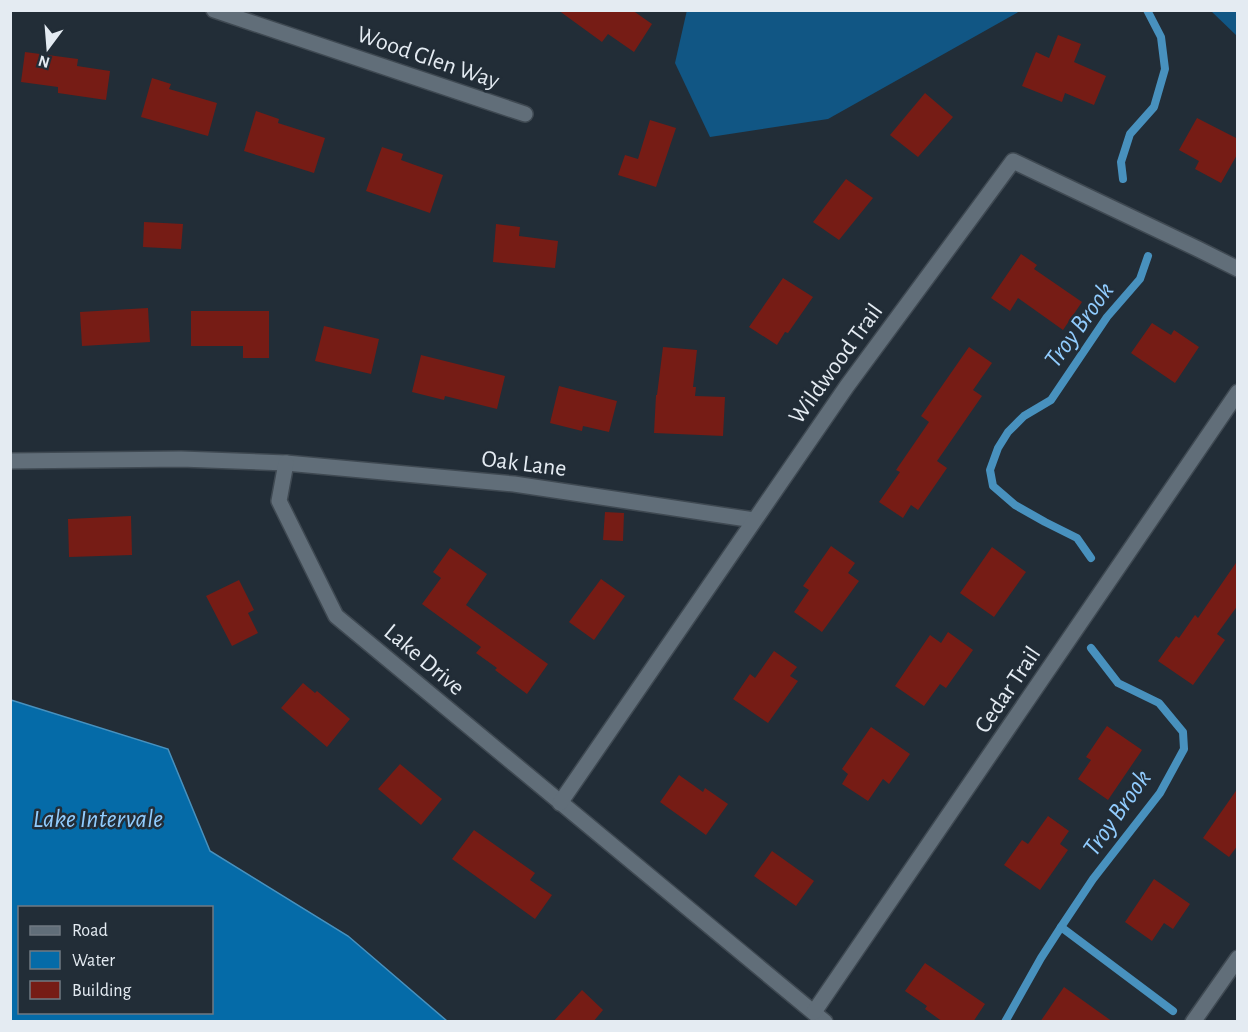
<svg xmlns="http://www.w3.org/2000/svg" width="1248" height="1032" viewBox="0 0 1248 1032" font-family="'Alegreya Sans',sans-serif">
  <style>
    .forest { fill: #115684 }
    .water { fill: #056ba8; stroke: #4891be; stroke-width: 1.5; fill-rule: evenodd }
    .lines { fill: none; stroke-linecap: round; stroke-linejoin: round }
    .stream { stroke: #4891be; stroke-width: 8 }
    .building { fill: #761c15 }
    .street-casing { stroke: #3f4952; stroke-width: 18 }
    .street { stroke: #616e79; stroke-width: 15 }
    .labels { text-anchor: middle; dominant-baseline: central; stroke-width: 5; stroke-linejoin: round; paint-order: stroke }
    .street-label { font-size: 24px; fill: #e4ebf2; stroke: #222d37 }
    .water-label { font-size: 26px; font-style: italic; fill: #91ccfe; stroke: #222d37 }
  </style>
  <rect width="100%" height="100%" fill="#222d37"/>
  <!-- forest -->
  <g class="forest">
    <polygon points="687,10 1020,10 1020,11 828,119 710,137 675,63"/>
    <polygon points="1211,11 1237,11 1237,36"/>
  </g>
  <!-- water -->
  <path class="water" d="M11,700L168,749L210,851L348,936L447,1021H11ZM20,908H212V1012H20Z"/>
  <g class="lines">
    <!-- stream -->
    <g class="stream">
      <polyline points="1123,179 1121,162 1130,134 1154,107 1165,69 1161,37 1147,10"/>
      <polyline points="1091,558 1077,538 1045,522 1015,505 993,486 990,470 998,448 1008,432 1024,416 1051,400 1107,317 1140,279 1148,256"/>
      <polyline points="1061,927 1173,1011"/>
      <polyline points="1005,1022 1041,958 1061,927 1093,879 1160,793 1184,749 1183,732 1159,703 1118,683 1091,648"/>
    </g>
  </g>
  <!-- building -->
  <g class="building">
    <polygon points="558,10 632,10 652,24 634,52 608,34 602,42"/>
    <polygon points="1058,35 1081,44 1074,62 1106,76 1094,105 1065,93 1062,102 1022,86 1036,52 1049,58"/>
    <polygon points="25,52 78,59 77,66 110,71 106,100 58,93 58,87 21,82"/>
    <polygon points="152,78 171,84 169,89 217,103 208,136 141,117"/>
    <polygon points="925,93 953,117 918,157 890,135"/>
    <polygon points="256,111 279,119 278,123 325,138 314,173 244,151"/>
    <polygon points="1197,118 1238,139 1238,153 1221,183 1195,169 1199,161 1179,150"/>
    <polygon points="650,120 676,128 656,187 618,175 625,155 638,159"/>
    <polygon points="382,147 403,154 401,160 443,175 430,213 366,191"/>
    <polygon points="846,179 873,198 839,240 813,222"/>
    <polygon points="144,222 183,224 181,249 143,247"/>
    <polygon points="496,224 520,227 519,236 558,241 555,268 493,262"/>
    <polygon points="1021,254 1037,265 1034,269 1082,302 1063,330 1018,298 1010,311 991,298"/>
    <polygon points="783,278 813,297 788,333 785,332 777,345 749,327"/>
    <polygon points="148,308 150,342 82,346 80,312"/>
    <polygon points="191,311 269,311 269,358 243,358 243,346 191,346"/>
    <polygon points="1152,323 1171,335 1174,330 1199,347 1175,383 1131,353"/>
    <polygon points="324,326 379,339 371,374 315,361"/>
    <polygon points="663,347 697,350 693,387 696,387 695,396 725,397 723,436 654,433 656,395 657,395"/>
    <polygon points="969,347 992,363 973,390 982,396 937,461 947,468 918,510 911,505 903,518 879,502 900,472 896,470 929,422 921,416"/>
    <polygon points="421,355 505,376 497,409 445,396 444,400 412,392"/>
    <polygon points="559,386 617,401 609,432 583,426 582,431 550,423"/>
    <polygon points="605,512 624,513 623,541 603,540"/>
    <polygon points="131,516 132,555 69,557 68,519"/>
    <polygon points="831,546 855,563 848,573 859,581 822,632 794,612 809,590 803,586"/>
    <polygon points="992,547 1026,572 994,617 960,593"/>
    <polygon points="450,548 487,574 466,605 548,664 527,694 495,670 497,668 476,653 481,647 422,604 441,578 433,572"/>
    <polygon points="1238,560 1238,605 1217,634 1225,640 1193,685 1158,661 1176,636 1179,638 1195,615 1198,618"/>
    <polygon points="601,579 625,596 594,640 569,622"/>
    <polygon points="239,580 254,610 248,613 258,633 232,646 206,596"/>
    <polygon points="948,632 973,650 946,688 940,684 924,706 895,686 930,635 941,643"/>
    <polygon points="774,651 797,667 790,676 798,681 768,723 733,699 750,674 755,678"/>
    <polygon points="303,683 315,693 317,691 350,719 327,747 281,708"/>
    <polygon points="1107,726 1142,750 1108,800 1078,779 1091,760 1086,757"/>
    <polygon points="871,727 910,754 889,784 883,779 868,801 842,784 848,774 842,769"/>
    <polygon points="400,764 442,799 421,825 378,789"/>
    <polygon points="679,775 703,792 705,788 728,804 706,835 660,802"/>
    <polygon points="1238,788 1238,845 1229,857 1203,838"/>
    <polygon points="1048,816 1069,831 1060,844 1068,850 1040,890 1004,865 1022,840 1028,844"/>
    <polygon points="474,830 535,873 530,880 552,895 535,919 452,859"/>
    <polygon points="772,851 814,881 796,906 754,876"/>
    <polygon points="1154,879 1190,904 1173,929 1164,923 1152,941 1125,922"/>
    <polygon points="925,963 985,1004 973,1022 943,1022 925,1009 927,1006 905,991"/>
    <polygon points="1064,987 1113,1022 1040,1022"/>
    <polygon points="582,990 603,1010 593,1022 553,1022"/>
  </g>
  <g class="lines">
    <defs>
      <g id="street">
        <polyline points="214,10 525,114"/>
        <polyline points="10,461 181,459 286,463 514,484 754,520"/>
        <polyline points="286,463 279,501 336,616 825,1022"/>
        <polyline points="560,803 847,386 1013,161 1198,249 1238,269"/>
        <polyline points="814,1012 1238,392"/>
        <polyline points="1193,1022 1238,958"/>
      </g>
    </defs>
    <!-- street casing -->
    <use href="#street" class="street-casing"/>
    <!-- street -->
    <use href="#street" class="street"/>
  </g>
  <g class="labels">
    <!-- street labels -->
    <g class="street-label">
      <text transform="translate(428 58) rotate(19)">Wood Glen Way</text>
      <text transform="translate(836 364) rotate(-54)">Wildwood Trail</text>
      <text transform="translate(524 464) rotate(7)">Oak Lane</text>
      <text transform="translate(424 660) rotate(40)">Lake Drive</text>
      <text transform="translate(1008 690) rotate(-56)">Cedar Trail</text>
    </g>
    <!-- water labels -->
    <g class="water-label">
      <text transform="translate(1079 325) rotate(-54)">Troy Brook</text>
      <text transform="translate(1117 813) rotate(-55)">Troy Brook</text>
      <text x="98" y="819">Lake Intervale</text>
    </g>
  </g>
  <!-- border -->
  <rect width="1248" height="1032" fill="none" stroke="#e4ebf2" stroke-width="24"/>
  <!-- legend -->
  <rect x="18" y="906" width="195" height="108" fill="#222d37" stroke="#707982" stroke-width="1.5"/>
  <rect x="30" y="926" width="30" height="9" fill="#616e79" stroke="#707982" stroke-width="1.5"/>
  <text x="72" y="936" font-size="18" fill="#e4ebf2">Road</text>
  <rect x="30" y="951" width="30" height="18" fill="#056ba8" stroke="#707982" stroke-width="1.5"/>
  <text x="72" y="966" font-size="18" fill="#e4ebf2">Water</text>
  <rect x="30" y="981" width="30" height="18" fill="#761c15" stroke="#707982" stroke-width="1.5"/>
  <text x="72" y="996" font-size="18" fill="#e4ebf2">Building</text>
  <!-- north arrow -->
  <g transform="translate(48 48) rotate(196)" stroke="#222d37" stroke-width="4.5" paint-order="stroke">
  <path d="M0-4.5L10 22L0 15L-10 22Z" fill="#e4ebf2"/>
  <text y="-9" font-size="16" font-weight="bold" text-anchor="middle" fill="#e4ebf2">N</text>
  </g>
</svg>
